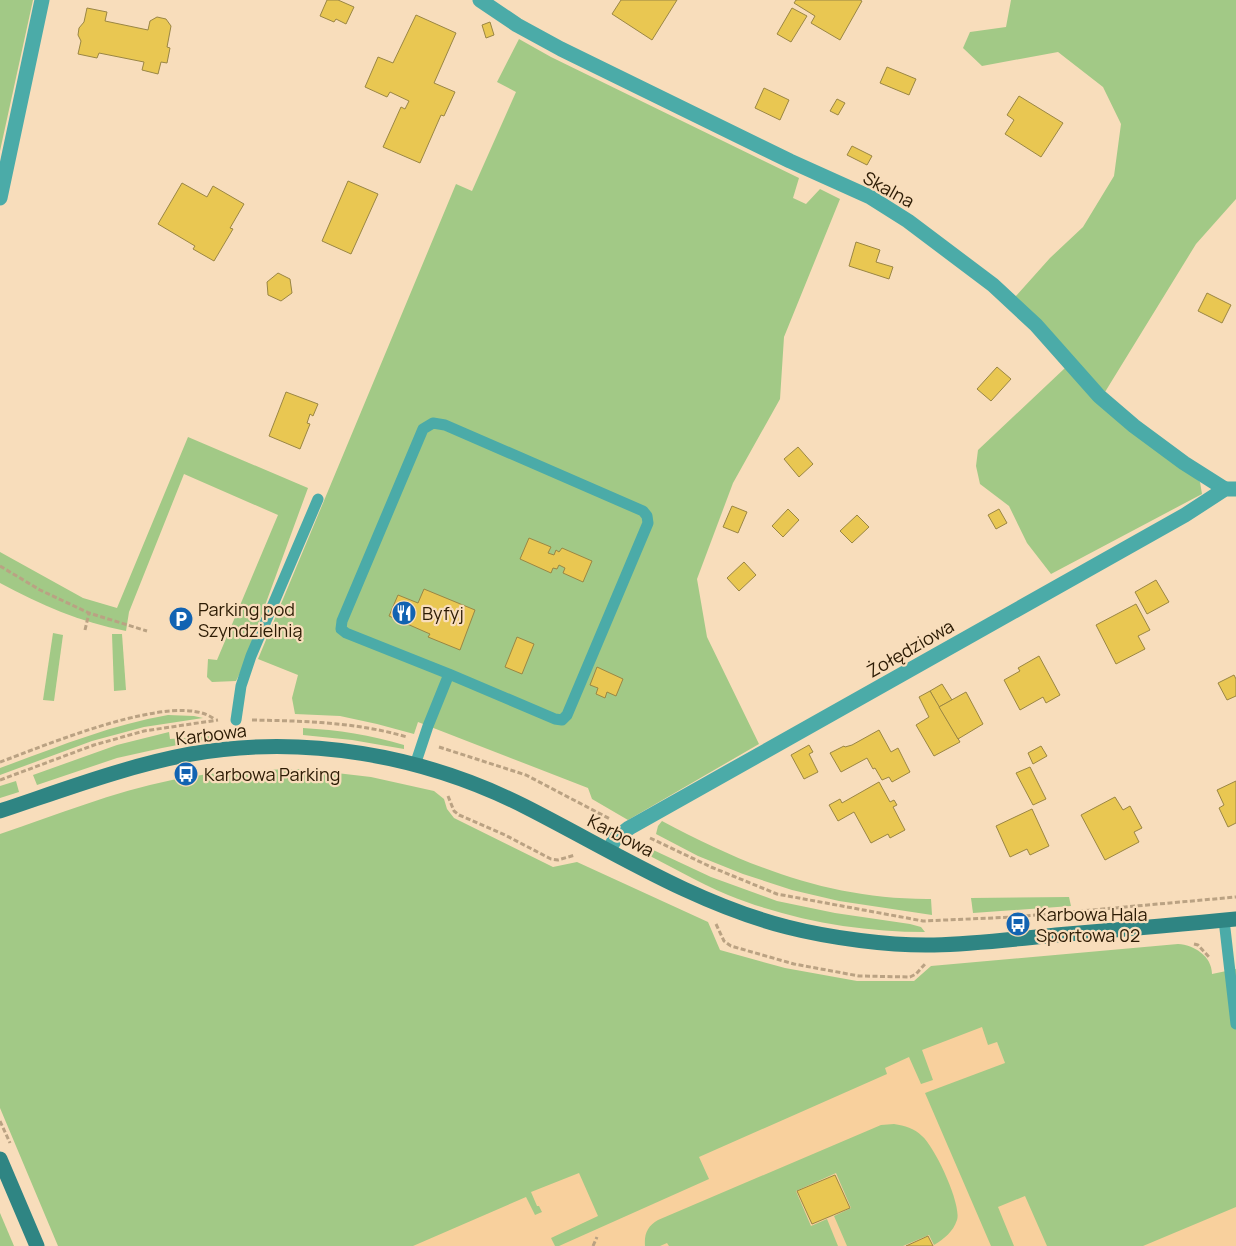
<svg xmlns="http://www.w3.org/2000/svg" width="1236" height="1246" viewBox="0 0 1236 1246" font-family="Manrope,sans-serif">
  <style>
    .built { fill: #f8d09d }
    .green { fill: #a2c986 }
    .building { fill: #e9c752; stroke: #9a8644 }
    .lines { fill: none; stroke-linecap: round; stroke-linejoin: round }
    .path { stroke: #baa283; stroke-width: 3; stroke-dasharray: 5 2.5; stroke-linecap: butt }
    .lane { stroke: #4baba8; stroke-width: 11 }
    .street { stroke: #4baba8; stroke-width: 15 }
    .secondary { stroke: #2f8583; stroke-width: 15 }
    .labels { text-anchor: middle; dominant-baseline: central; stroke-width: 4.5; stroke-linejoin: round; paint-order: stroke }
    .street-label { font-size: 18px; fill: #2c1b04; stroke: #f8ddbb }
    .poi-label { font-size: 18px; fill: #2c1b04; stroke: #f8ddbb; text-anchor: start }
  </style>
  <rect width="100%" height="100%" fill="#f8ddbb"/>
  <!-- built -->
  <g class="built">
    <polygon points="984,1009 1077,1246 393,1246"/>
    <polygon points="1236,1198 1236,1246 1112,1246"/>
  </g>
  <!-- green -->
  <g class="green">
    <polygon points="0,0 33,0 0,151"/>
    <polygon points="1011,0 1236,0 1236,199 1196,244 1105,392 1015,297 1050,258 1083,227 1114,176 1121,124 1103,87 1058,52 982,66 963,48 970,32 1006,27"/>
    <polygon points="519,39 551,57 799,178 793,198 806,204 820,189 840,199 784,337 780,399 733,483 697,579 707,637 759,744 628,820 592,799 588,788 418,722 414,734 377,724 340,716 295,714 292,698 298,675 258,659 456,184 472,191 516,92 497,82"/>
    <polygon points="1065,368 1200,482 1202,494 1051,574 1027,543 1009,506 980,484 976,466 978,450"/>
    <path d="M188,437L308,488L241,671L236,681L212,682L207,677L208,659L217,660L278,515L184,474L129,612L126,631C80,622 41,605 0,583V552L83,598L117,608Z"/>
    <polygon points="53,633 63,635 54,701 43,700"/>
    <polygon points="112,634 122,634 126,690 114,691"/>
    <path d="M168,715L194,716L203,718L144,727L92,741L0,775V768C55,748 110,725 168,715Z"/>
    <path d="M303,728C338,730 371,735 404,745V749L352,740L303,735Z"/>
    <polygon points="169,732 170,739 210,736 209,739 162,748 117,758 37,785 33,775 117,745"/>
    <path d="M302,769L371,777L434,791L444,799L447,809L454,818L553,867L577,862L708,922L720,950L785,968L857,981H914L931,966L1178,944C1194,945 1212,956 1212,974L1236,969V1207L1143,1246H1047L1025,1196L998,1207L1014,1246H991L925,1093L1005,1063L997,1042L988,1045L982,1027L922,1050L933,1080L921,1084L909,1057L885,1068L887,1074L699,1157L709,1179L559,1246H555L551,1238L598,1216L579,1173L531,1192L537,1206H539L542,1212L535,1215L526,1197L413,1246H58L0,1108V834C56,815 113,792 172,780C215,771 258,770 302,769Z"/>
    <polygon points="16,781 19,792 0,798 0,786"/>
    <path d="M662,821C748,867 832,900 931,899L932,915L839,901L792,890L743,874L698,856L656,834L658,826Z"/>
    <path d="M634,841L711,877L777,901L835,913L910,924L921,927L925,932C859,932 790,920 728,895C697,882 667,864 636,849L634,845Z"/>
    <polygon points="1069,897 1071,906 973,913 971,898"/>
    <path d="M894,1124C905,1126 914,1128 922,1136C935,1147 962,1205 957,1220C953,1232 944,1239 934,1245L929,1235L903,1246H847L834,1216L851,1208L836,1173L796,1191L811,1226L827,1219L838,1246H669L667,1243L660,1246H645C644,1233 648,1226 658,1220L881,1125Z"/>
    <polygon points="0,1213 14,1246 0,1246"/>
  </g>
  <!-- building -->
  <g class="building">
    <polygon points="327,0 338,0 354,7 346,24 336,19 334,22 320,16"/>
    <polygon points="621,0 677,0 652,40 612,14"/>
    <polygon points="796,0 860,0 862,1 840,40 811,23 815,16 794,3"/>
    <polygon points="87,8 107,12 105,21 148,30 150,21 157,17 166,19 171,26 167,47 170,48 167,63 161,62 158,74 142,70 144,62 99,53 97,58 78,54 81,41 78,35 79,28 84,22"/>
    <polygon points="792,8 807,16 791,42 777,34"/>
    <polygon points="416,15 456,33 434,83 455,92 444,116 441,115 420,163 383,147 401,107 405,109 409,101 390,92 387,97 365,87 378,57 393,63"/>
    <polygon points="490,22 494,35 486,38 482,25"/>
    <polygon points="887,67 916,79 909,95 880,83"/>
    <polygon points="764,88 789,100 780,120 755,108"/>
    <polygon points="1019,96 1063,123 1041,157 1005,134 1014,120 1007,115"/>
    <polygon points="837,99 845,103 838,115 830,111"/>
    <polygon points="852,146 872,156 867,165 847,155"/>
    <polygon points="348,181 378,194 351,254 322,241"/>
    <polygon points="182,183 207,197 213,186 244,204 230,228 233,229 214,261 193,249 195,246 158,224"/>
    <polygon points="856,242 880,250 876,262 893,267 889,279 849,266"/>
    <polygon points="278,273 290,279 292,293 281,301 268,295 267,282"/>
    <polygon points="1207,293 1231,305 1222,323 1198,311"/>
    <polygon points="997,367 1011,379 991,401 977,389"/>
    <polygon points="286,392 318,404 313,416 310,414 307,423 310,424 300,449 269,436"/>
    <polygon points="798,447 813,464 799,477 784,459"/>
    <polygon points="732,506 747,512 738,533 723,527"/>
    <polygon points="788,509 799,520 783,537 772,526"/>
    <polygon points="999,509 1007,523 996,529 988,515"/>
    <polygon points="857,515 869,527 852,543 840,531"/>
    <polygon points="529,538 551,547 548,553 554,555 556,550 559,552 562,548 592,561 583,582 563,573 565,568 559,565 557,569 553,568 551,573 520,559"/>
    <polygon points="744,562 756,575 739,591 727,578"/>
    <polygon points="1156,580 1169,602 1147,614 1135,592"/>
    <polygon points="424,589 475,610 460,650 428,637 430,634 389,616 398,595 418,603"/>
    <polygon points="1136,604 1150,630 1138,636 1145,649 1116,664 1096,625"/>
    <polygon points="517,637 534,644 522,674 505,667"/>
    <polygon points="1039,656 1060,695 1046,703 1043,697 1020,710 1004,680 1020,671 1018,668"/>
    <polygon points="597,667 623,679 616,696 607,692 605,698 596,694 598,688 590,685"/>
    <polygon points="1234,675 1236,679 1236,696 1227,700 1218,683"/>
    <polygon points="942,684 952,700 939,707 930,691"/>
    <polygon points="930,691 960,742 934,756 916,725 929,717 919,697"/>
    <polygon points="966,692 983,724 958,739 939,707"/>
    <polygon points="879,730 891,752 898,748 910,772 892,782 889,777 882,780 875,768 873,769 867,758 841,772 830,753 844,746 845,747 852,745"/>
    <polygon points="809,745 813,752 809,754 818,772 804,779 791,755"/>
    <polygon points="1041,746 1047,756 1033,764 1028,753"/>
    <polygon points="1030,767 1046,799 1033,805 1016,773"/>
    <polygon points="1236,781 1236,823 1228,827 1219,808 1224,805 1217,790"/>
    <polygon points="879,782 890,802 894,800 897,805 893,807 905,830 890,838 888,834 871,843 854,812 838,821 829,805 840,799 842,803"/>
    <polygon points="1115,797 1123,810 1130,806 1142,828 1134,832 1139,842 1105,860 1081,815"/>
    <polygon points="1032,809 1049,846 1030,855 1027,849 1010,857 996,826"/>
    <polygon points="835,1175 850,1208 812,1224 797,1191"/>
    <polygon points="928,1236 933,1246 906,1246"/>
  </g>
  <g class="lines">
    <!-- path -->
    <g class="path">
      <polyline points="0,566 40,590 89,613 147,631"/>
      <polyline points="85,630 89,613"/>
      <path d="M252,720C304,721 356,722 407,737"/>
      <polyline points="439,747 526,775 610,819"/>
      <path d="M0,762C42,747 177,689 214,719"/>
      <polyline points="0,780 94,745 144,731 218,720"/>
      <polyline points="448,796 454,811 459,815 505,835 551,859 558,860 575,855"/>
      <polyline points="650,838 711,867 777,894 923,921 1014,917 1236,897"/>
      <polyline points="716,924 724,941 731,946 794,964 859,976 910,977 916,974 925,964"/>
      <polyline points="1194,944 1198,945 1210,958"/>
      <polyline points="0,1121 10,1143"/>
      <polyline points="593,1246 597,1237"/>
    </g>
    <!-- lane -->
    <g class="lane">
      <polyline points="236,720 241,686 251,656 318,499"/>
      <polyline points="415,765 428,726 449,674 346,633 341,629 342,621 423,429 433,423 445,425 643,511 647,516 648,523 567,715 562,720 555,719 449,674"/>
      <polyline points="1224,920 1236,1024"/>
    </g>
    <!-- street -->
    <g class="street">
      <polyline points="480,0 517,25 561,49 790,161 870,197 908,221 993,285 1036,325 1099,396 1134,426 1184,463 1225,489"/>
      <polyline points="0,198 42,0"/>
      <polyline points="609,850 615,839 629,828 1185,515 1225,489 1236,489"/>
    </g>
    <!-- secondary -->
    <g class="secondary">
      <path d="M0,811C63,790 126,766 191,754C303,734 423,755 524,806C609,849 693,903 787,927C830,938 890,946 934,945C975,944 1016,939 1056,935C1116,930 1176,925 1236,919"/>
      <polyline points="0,1159 37,1246"/>
    </g>
  </g>
  <!-- icons -->
  <defs>
    <symbol id="restaurant-disc" viewBox="-11 -11 22 22"><circle r="9.5" fill="#1263b2" stroke="#f8ddbb"/><path d="M-5-6h1v4h1v-4h1v4h1v-4h1v5L-1.5 .5V6h-2V.5L-5-1ZM5-6V6H3V1.5H1.5Q1.5-4 5-6Z" fill="#fff"/></symbol>
    <symbol id="parking-disc" viewBox="-11 -11 22 22"><circle r="9.5" fill="#1263b2" stroke="#f8ddbb"/><path d="M-3.5-5.5H1a3.5 3.5 0 0 1 0 7H-1V5.5H-3.5ZM-1-3.4V-.6H.8a1.4 1.4 0 0 0 0-2.8Z" fill="#fff"/></symbol>
    <symbol id="bus-disc" viewBox="-11 -11 22 22"><circle r="9.5" fill="#1263b2" stroke="#f8ddbb"/><path d="M-5-6H5V4H4V6H2V4H-2V6H-4V4H-5ZM-3.5-4V0h7V-4ZM-3.5 1.2v1.5H-2V1.2ZM2 1.2v1.5H3.5V1.2Z" fill="#fff"/></symbol>
  </defs>
  <g fill-rule="evenodd">
    <use href="#restaurant-disc" x="390" y="599" width="28" height="28"/>
    <use href="#parking-disc" x="167" y="605" width="28" height="28"/>
    <use href="#bus-disc" x="172" y="760" width="28" height="28"/>
    <use href="#bus-disc" x="1004" y="910" width="28" height="28"/>
  </g>
  <g class="labels">
    <!-- street labels -->
    <g class="street-label">
      <text transform="translate(889 189) rotate(29)">Skalna</text>
      <text transform="translate(910 648) rotate(-30)">Żołędziowa</text>
      <text transform="translate(211 734) rotate(-7)">Karbowa</text>
      <text transform="translate(621 835) rotate(27)">Karbowa</text>
    </g>
    <!-- poi labels -->
    <g class="poi-label">
      <text x="198" y="609">Parking pod<tspan x="198" dy="21">Szyndzielnią</tspan></text>
      <text x="422" y="613">Byfyj</text>
      <text x="204" y="774">Karbowa Parking</text>
      <text x="1036" y="914">Karbowa Hala<tspan x="1036" dy="21">Sportowa 02</tspan></text>
    </g>
  </g>
</svg>
